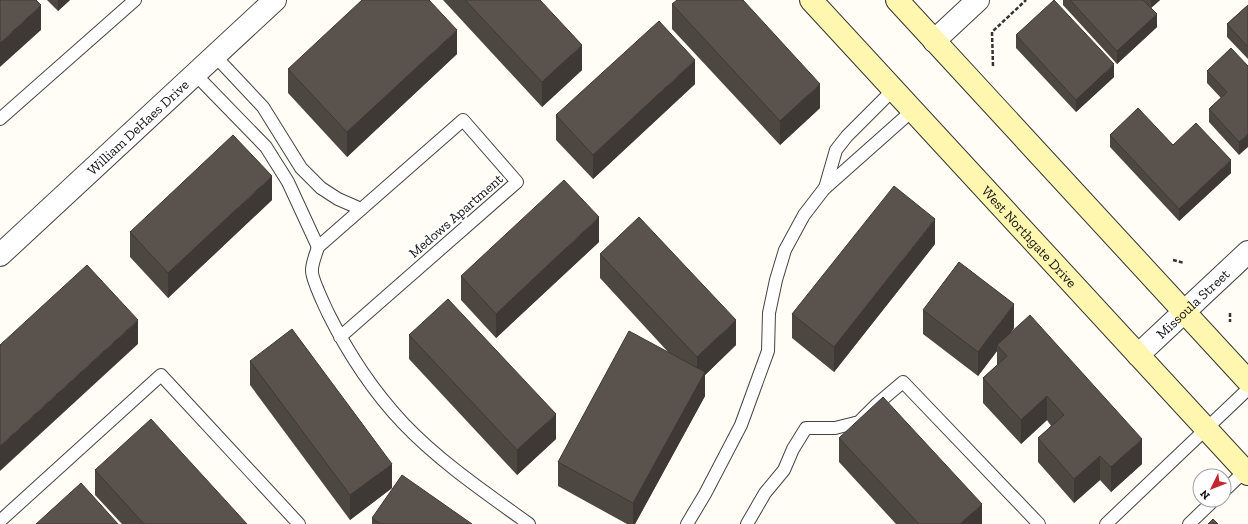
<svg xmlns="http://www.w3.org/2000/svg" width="1248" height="524" viewBox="0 0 1248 524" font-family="'Zilla Slab',serif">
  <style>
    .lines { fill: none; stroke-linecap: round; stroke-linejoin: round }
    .service-casing { stroke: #444; stroke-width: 14 }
    .minor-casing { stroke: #444; stroke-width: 24 }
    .tertiary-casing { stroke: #444; stroke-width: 24 }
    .secondary-casing { stroke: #333; stroke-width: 24 }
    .path { stroke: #333; stroke-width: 2.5; stroke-dasharray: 4 2; stroke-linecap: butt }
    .service { stroke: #fff; stroke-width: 12 }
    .minor { stroke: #fff; stroke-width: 22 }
    .tertiary { stroke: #fff; stroke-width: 22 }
    .secondary { stroke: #fff6b0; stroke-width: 22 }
    .wall { fill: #4d4742 }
    .shaded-wall { fill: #3f3936 }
    .building { fill: #5a524d; stroke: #3f3936 }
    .labels { text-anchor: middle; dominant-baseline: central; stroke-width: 4; stroke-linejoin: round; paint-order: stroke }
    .street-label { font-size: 14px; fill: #111; stroke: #fff }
  </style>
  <rect width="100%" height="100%" fill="#fffdf5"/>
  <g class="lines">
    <defs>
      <g id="service">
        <polyline points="215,56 263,107 301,168 321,188 338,199 361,209"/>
        <polyline points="195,74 266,147 288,182 318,247"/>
        <polyline points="0,119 135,0"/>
        <polyline points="825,188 836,150 847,136 893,90"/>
        <path d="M340,337L517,182L463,120L318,247C316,254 312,263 312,270C311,278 324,304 328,313C348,353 372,390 403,423C440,462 486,493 529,524"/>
        <polyline points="1224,491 1248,468"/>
        <polyline points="0,521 161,375 299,524"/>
        <polyline points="687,524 705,494 741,425 768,351 769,313 776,280 785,250 804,215 824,189 913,110"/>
        <polyline points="747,524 765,493 784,470 793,449 806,428 835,428 859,422 877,404 903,382 1039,524"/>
        <polyline points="1106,524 1248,389"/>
        <polyline points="1189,524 1214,500"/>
      </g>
      <g id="minor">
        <polyline points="934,41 978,0"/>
        <path id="s1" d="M1138,355L1248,252"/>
      </g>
      <g id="tertiary">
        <path id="s2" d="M0,255L275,0"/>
      </g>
      <g id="secondary">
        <path id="s3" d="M811,0L1248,474"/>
        <polyline points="897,0 1248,381"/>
      </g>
    </defs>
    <!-- service casing -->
    <use href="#service" class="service-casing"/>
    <!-- minor casing -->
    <use href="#minor" class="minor-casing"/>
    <!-- tertiary casing -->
    <use href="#tertiary" class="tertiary-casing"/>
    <!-- secondary casing -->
    <use href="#secondary" class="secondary-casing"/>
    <!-- path -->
    <g class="path">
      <polyline points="993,66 992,32 1026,0"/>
      <polyline points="1173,260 1184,263"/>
      <polyline points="1230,313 1230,322"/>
    </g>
    <!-- service -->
    <use href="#service" class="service"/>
    <!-- minor -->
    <use href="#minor" class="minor"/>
    <!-- tertiary -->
    <use href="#tertiary" class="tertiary"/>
    <!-- secondary -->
    <use href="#secondary" class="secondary"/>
  </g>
  <!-- wall -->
  <g class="wall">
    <polygon points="47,0 70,0 58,11"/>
    <polygon points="443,0 540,0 582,70 542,107"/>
    <polygon points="1063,0 1160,0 1151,8 1157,27 1117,64 1063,5"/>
    <polygon points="672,4 820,108 780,145 672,29"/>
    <polygon points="1248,5 1248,59 1227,37 1227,24"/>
    <polygon points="1016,35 1114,77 1076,112 1016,48"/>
    <polygon points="457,54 347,157 288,93 288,69"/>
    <polygon points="1248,66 1239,155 1209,122 1209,109 1221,98 1207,83 1207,71"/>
    <polygon points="695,84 593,179 556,140 556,115"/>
    <polygon points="1110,135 1173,145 1231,173 1179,221 1110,147"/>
    <polygon points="272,200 168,298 130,257 130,232"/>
    <polygon points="599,242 496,338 461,300 461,276"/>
    <polygon points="935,244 834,372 792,338 792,314"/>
    <polygon points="600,254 736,345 705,375 705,396 635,524 627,524 558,486 558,462 669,353 600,278"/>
    <polygon points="923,310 1014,328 1011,332 1142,464 1111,492 1100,480 1074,503 1038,462 1038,438 1051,426 1047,420 1021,444 983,403 983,378 997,365 997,351 978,376 923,334"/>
    <polygon points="409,335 556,439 517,475 409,359"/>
    <polygon points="250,361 392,488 350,520 250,385"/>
    <polygon points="839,438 982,524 896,524 839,462"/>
    <polygon points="95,470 247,524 122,524 95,495"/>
    <polygon points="372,518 472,524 372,524"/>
  </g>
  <!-- shaded-wall -->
  <g class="shaded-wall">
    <polygon points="58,0 70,0 58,11"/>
    <polygon points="1151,0 1160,0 1151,8"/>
    <polygon points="41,5 41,30 0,67 0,43"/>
    <polygon points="1157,14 1157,27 1117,64 1117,51"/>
    <polygon points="457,30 457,54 347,157 347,132"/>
    <polygon points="582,45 582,70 542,107 542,82"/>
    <polygon points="695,60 695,84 593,179 593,155"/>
    <polygon points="1114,64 1114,77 1076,112 1076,100"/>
    <polygon points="820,84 820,108 780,145 780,121"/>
    <polygon points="1248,134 1248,147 1239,155 1239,142"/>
    <polygon points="1231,160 1231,173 1179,221 1179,209"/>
    <polygon points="272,176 272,200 168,298 168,273"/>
    <polygon points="599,217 599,242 496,338 496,314"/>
    <polygon points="935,219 935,244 834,372 834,347"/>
    <polygon points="1014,304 1014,328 1000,347 997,345 997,351 978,376 978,352"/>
    <polygon points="138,320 138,344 0,471 0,446"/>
    <polygon points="736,320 736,345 705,375 705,396 635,524 633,524 633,503 697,382 697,357"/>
    <polygon points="1047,396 1047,420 1021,444 1021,420"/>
    <polygon points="556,414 556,439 517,475 517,450"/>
    <polygon points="1142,439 1142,464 1111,492 1111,467"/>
    <polygon points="1100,456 1100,480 1074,503 1074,479"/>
    <polygon points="392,464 392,488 350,520 350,495"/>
    <polygon points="982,504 982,524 960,524"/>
  </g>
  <!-- building -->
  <g class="building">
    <polygon points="0,0 36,0 41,5 0,43"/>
    <polygon points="362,0 429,0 457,30 347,132 288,69"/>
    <polygon points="465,0 540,0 582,45 542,82"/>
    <polygon points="677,0 743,0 820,84 780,121 672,4"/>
    <polygon points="1054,0 1114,64 1076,100 1016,35"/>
    <polygon points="1070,0 1143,0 1157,14 1117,51"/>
    <polygon points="1248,5 1248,47 1227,24"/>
    <polygon points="659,21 695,60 593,155 556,115"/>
    <polygon points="1231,48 1248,66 1248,134 1239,142 1209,109 1227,92 1207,71"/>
    <polygon points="1138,108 1173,145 1196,123 1231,160 1179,209 1110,135"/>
    <polygon points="233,135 272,176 168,273 130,232"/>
    <polygon points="564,180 599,217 496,314 461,276"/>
    <polygon points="894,186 935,219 834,347 792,314"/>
    <polygon points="639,217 736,320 697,357 600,254"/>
    <polygon points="959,262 1014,304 978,352 923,310"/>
    <polygon points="87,265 138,320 0,446 0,345"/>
    <polygon points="448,299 556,414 517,450 409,335"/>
    <polygon points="1030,315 1142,439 1111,467 1100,456 1074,479 1038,438 1064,415 1047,396 1021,420 983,378 1007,356 997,345"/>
    <polygon points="292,329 392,464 350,495 250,361"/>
    <polygon points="629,331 705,372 633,503 558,462"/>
    <polygon points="883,397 982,504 960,524 919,524 839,438"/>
    <polygon points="151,419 247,524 144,524 95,470"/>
    <polygon points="402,475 472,524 381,524 372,518"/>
    <polygon points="81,483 118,524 36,524"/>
    <polygon points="1213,519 1218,524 1208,524"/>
  </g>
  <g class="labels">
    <!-- street labels -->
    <g class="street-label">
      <text stroke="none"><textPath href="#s2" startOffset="188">William DeHaes Drive</textPath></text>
      <text transform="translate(456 216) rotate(-41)">Medows Apartment</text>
      <text stroke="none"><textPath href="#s3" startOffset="322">West Northgate Drive</textPath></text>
      <text stroke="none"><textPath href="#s1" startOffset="75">Missoula Street</textPath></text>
    </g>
  </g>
  <!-- north arrow -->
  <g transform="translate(1212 488) rotate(227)"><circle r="19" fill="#ffffff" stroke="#a0a0a0"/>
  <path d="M0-3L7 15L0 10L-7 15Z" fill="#c4262e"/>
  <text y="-6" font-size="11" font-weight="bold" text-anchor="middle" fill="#111111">N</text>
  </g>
</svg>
